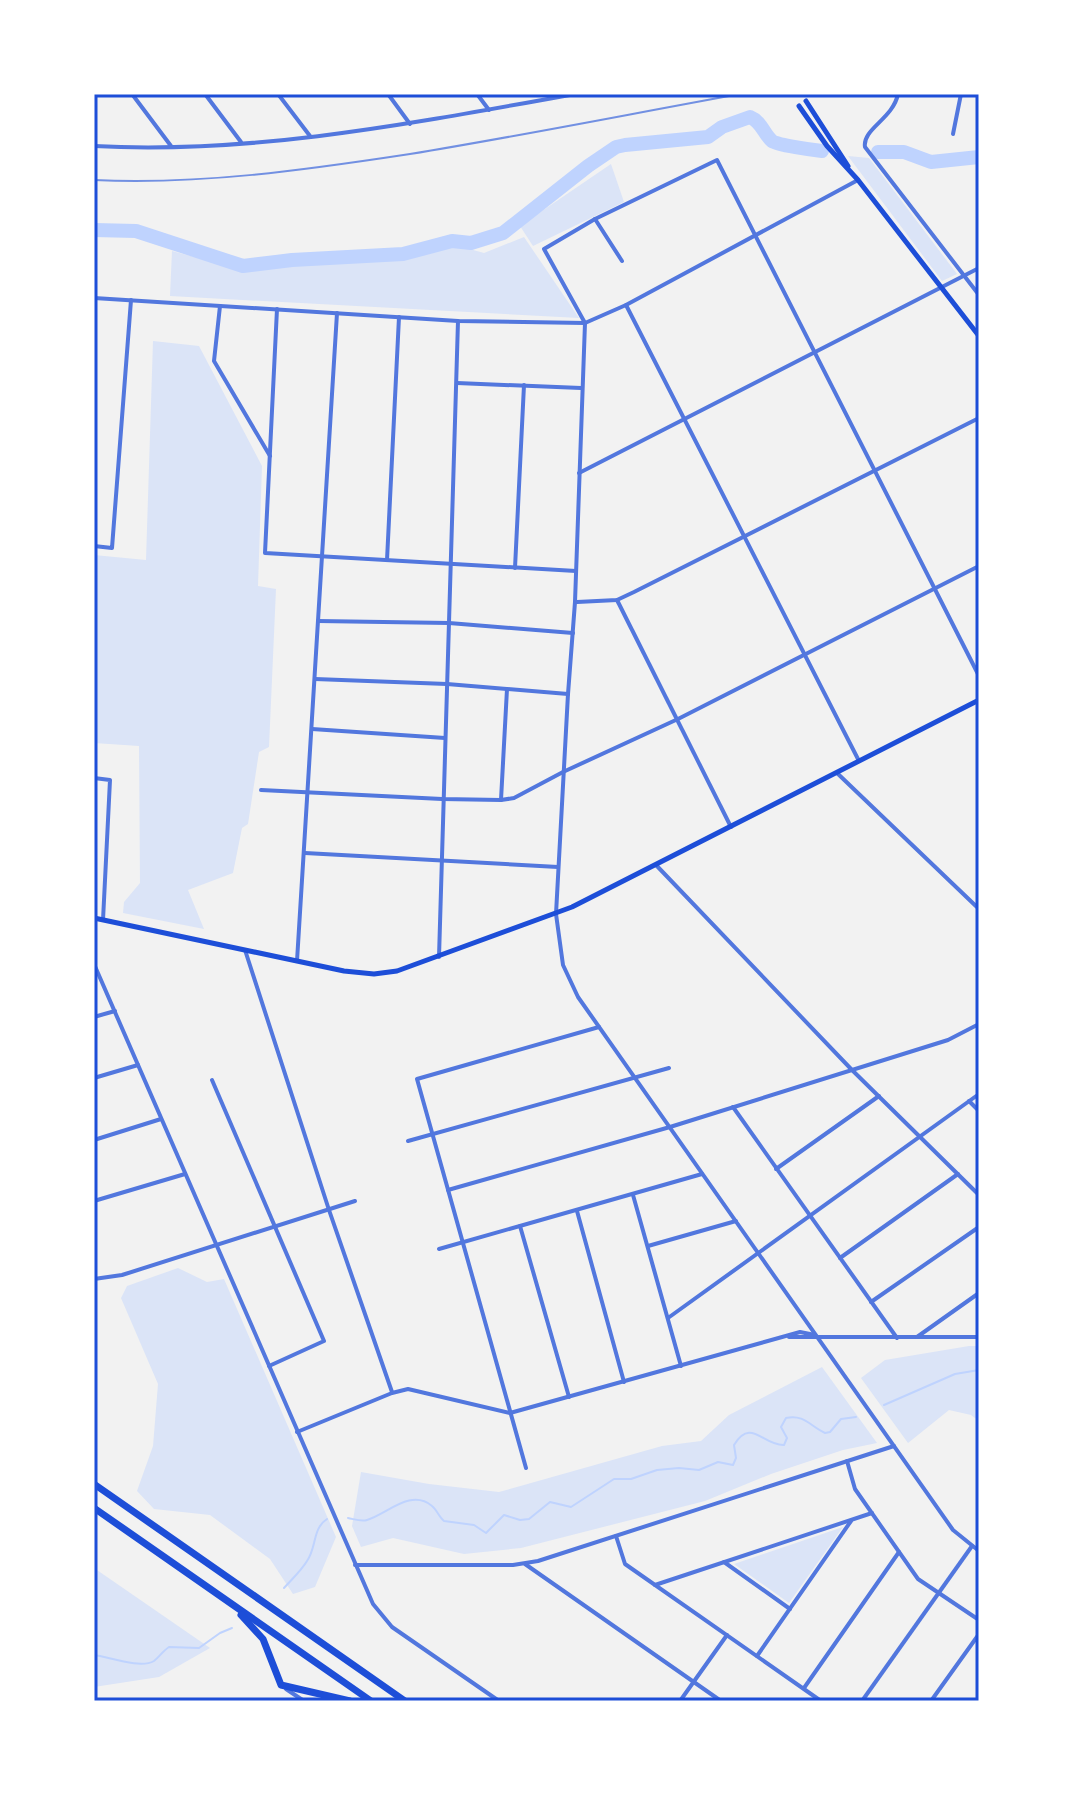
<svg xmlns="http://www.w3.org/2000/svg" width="1073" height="1795" viewBox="0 0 1073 1795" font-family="'Crimson Pro',serif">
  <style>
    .green { fill: #dbe4f7 }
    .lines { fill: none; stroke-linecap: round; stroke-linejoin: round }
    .stream { stroke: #bfd3fe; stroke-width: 2 }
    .river { stroke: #bfd3fe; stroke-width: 14 }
    .minor { stroke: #5277de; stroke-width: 4 }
    .secondary { stroke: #1d4ed8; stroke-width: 5 }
    .motorway { stroke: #1d4ed8; stroke-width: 7 }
    .rail { stroke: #7290e2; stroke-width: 2 }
    .neatline { fill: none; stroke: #1d4ed8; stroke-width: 3 }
  </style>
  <rect width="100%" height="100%" fill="#f2f2f2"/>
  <!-- green -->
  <g class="green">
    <polygon points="848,156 869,158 957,274 942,281"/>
    <polygon points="611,164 624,202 533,246 520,226"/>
    <polygon points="524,237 579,318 170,296 172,251 243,270 297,264 401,259 459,246 484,253"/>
    <polygon points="153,341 199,346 262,466 258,586 276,589 269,747 259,752 248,824 242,828 233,873 188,890 204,929 123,913 124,902 140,883 139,746 94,743 94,555 146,560"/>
    <polygon points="178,1268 207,1282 224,1279 336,1537 315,1587 293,1594 270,1559 210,1515 154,1509 137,1491 153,1446 158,1384 121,1298 127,1286"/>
    <polygon points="969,1346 979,1346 979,1421 971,1415 949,1410 908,1443 861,1378 885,1360"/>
    <polygon points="822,1367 877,1443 843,1450 771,1474 705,1501 521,1548 464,1554 393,1538 361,1547 352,1526 361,1472 429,1484 499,1492 662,1446 701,1441 729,1415"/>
    <polygon points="843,1527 789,1603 734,1564"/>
    <polygon points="94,1568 210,1648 159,1677 94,1687"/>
  </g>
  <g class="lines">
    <!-- stream -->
    <g class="stream">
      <polyline points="884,1405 955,1374 979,1370"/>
      <path d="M348,1518C354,1519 361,1522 367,1520C387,1514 411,1488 432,1506C437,1510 439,1517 444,1521L474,1525L486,1533L504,1515L520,1520L529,1519L550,1502L571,1507L614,1479H631L657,1470L679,1468L699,1470L718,1462L733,1465L736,1458L734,1445C751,1417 763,1446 784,1445L787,1438L781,1427L786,1418C804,1414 810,1426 825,1433L830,1432L841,1419L856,1417"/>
      <path d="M284,1588C292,1579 301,1571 307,1561C317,1547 312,1529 327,1519"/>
      <path d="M94,1655C109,1657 140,1669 154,1661C159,1657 163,1651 169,1647L199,1648L220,1633L232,1628"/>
    </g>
    <!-- river -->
    <g class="river">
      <polyline points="878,152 904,152 931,162 979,157"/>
      <path d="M94,230L136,231L243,266L292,260L403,254L452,241L471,243L503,233L588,166L616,147L625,145L708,137L722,127L750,117C762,122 763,133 772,141C777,145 813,150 822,151"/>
    </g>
    <!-- minor -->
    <g class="minor">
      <polyline points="132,94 171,146"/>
      <polyline points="205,94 241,142"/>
      <polyline points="278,94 310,136"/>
      <polyline points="388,94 410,124"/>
      <polyline points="477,94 489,110"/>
      <path d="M898,94C893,119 862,129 865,147L979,295"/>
      <polyline points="953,134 961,94"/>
      <path d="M94,146C254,155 419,122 575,94"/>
      <polyline points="595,219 622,261"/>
      <polyline points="94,298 458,321 585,323 626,305 858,180"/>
      <polyline points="626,305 859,761"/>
      <polyline points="220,306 214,361 270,456"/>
      <polyline points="277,309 265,553 576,571"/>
      <polyline points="457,383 581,388"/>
      <polyline points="579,473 979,268"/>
      <polyline points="94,546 112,548 131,300"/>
      <polyline points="387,560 399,317"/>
      <polyline points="515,568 524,385"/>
      <polyline points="617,600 731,827"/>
      <polyline points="577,602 617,600 634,592 979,418"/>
      <polyline points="318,621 449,623 573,633"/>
      <polyline points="979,676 717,160 595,219 544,249 585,323 575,602 568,694 556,914 563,965 578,997 953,1530 979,1551"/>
      <polyline points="315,679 447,684 568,694"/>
      <polyline points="312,729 445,738"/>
      <polyline points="837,773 979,909"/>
      <polyline points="94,778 110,780 103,920"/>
      <polyline points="261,790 442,799 501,800 514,798 563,772 678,719 979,566"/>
      <polyline points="501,800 507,689"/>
      <polyline points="305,853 558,867"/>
      <polyline points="656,865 852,1070 979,1195"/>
      <polyline points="245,950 329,1210 392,1392"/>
      <polyline points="439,957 458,321"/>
      <polyline points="297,961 337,313"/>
      <polyline points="94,964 373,1604 392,1627 499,1701"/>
      <polyline points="94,1017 115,1011"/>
      <polyline points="94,1078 138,1065"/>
      <polyline points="212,1080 324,1341 269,1366"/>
      <polyline points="969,1101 979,1111"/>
      <polyline points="733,1107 897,1338"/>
      <polyline points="94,1140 161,1119"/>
      <polyline points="408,1141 669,1068"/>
      <polyline points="776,1169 879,1096"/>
      <polyline points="448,1190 670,1127 948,1040 979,1024"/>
      <polyline points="633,1195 681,1366"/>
      <polyline points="94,1201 185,1174"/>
      <polyline points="577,1211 624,1382"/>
      <polyline points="520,1226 569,1397"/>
      <polyline points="648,1246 736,1221"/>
      <polyline points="439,1249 702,1174"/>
      <polyline points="840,1258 958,1174"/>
      <polyline points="94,1279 122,1275 355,1201"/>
      <polyline points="871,1302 979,1227"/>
      <polyline points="668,1318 979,1094"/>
      <polyline points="789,1337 979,1337"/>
      <polyline points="917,1337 979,1293"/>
      <polyline points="297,1432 392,1393 408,1389 510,1413 800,1332 815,1335"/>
      <polyline points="847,1461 855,1489 918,1579 979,1620"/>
      <polyline points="526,1468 417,1079 599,1027"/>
      <polyline points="616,1536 625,1564 821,1701"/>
      <polyline points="724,1562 790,1609"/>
      <polyline points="525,1564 721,1701"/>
      <polyline points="355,1565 513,1565 538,1561 894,1446"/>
      <polyline points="655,1585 872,1513"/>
      <polyline points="757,1656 851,1521"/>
      <polyline points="804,1688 899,1552"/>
      <polyline points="286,1689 304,1701"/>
      <polyline points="680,1701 727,1635"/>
      <polyline points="862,1701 972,1546"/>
      <polyline points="931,1701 979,1634"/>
    </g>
    <!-- secondary -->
    <g class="secondary">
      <polyline points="806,101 848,166"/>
      <polyline points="799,106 827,146 858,180 979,336"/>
      <polyline points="94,918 344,971 374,974 397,971 572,907 979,700"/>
    </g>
    <!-- motorway -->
    <g class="motorway">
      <polyline points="94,1484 405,1701"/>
      <polyline points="94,1508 371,1701"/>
      <polyline points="241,1615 263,1639 281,1685 350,1701"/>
    </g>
    <!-- rail -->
    <path class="rail" d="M94,180C200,185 305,170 410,154C520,136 630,114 740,94"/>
  </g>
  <!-- border -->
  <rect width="1073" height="1795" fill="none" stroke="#ffffff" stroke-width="192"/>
  <rect x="96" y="96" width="881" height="1603" class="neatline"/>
</svg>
